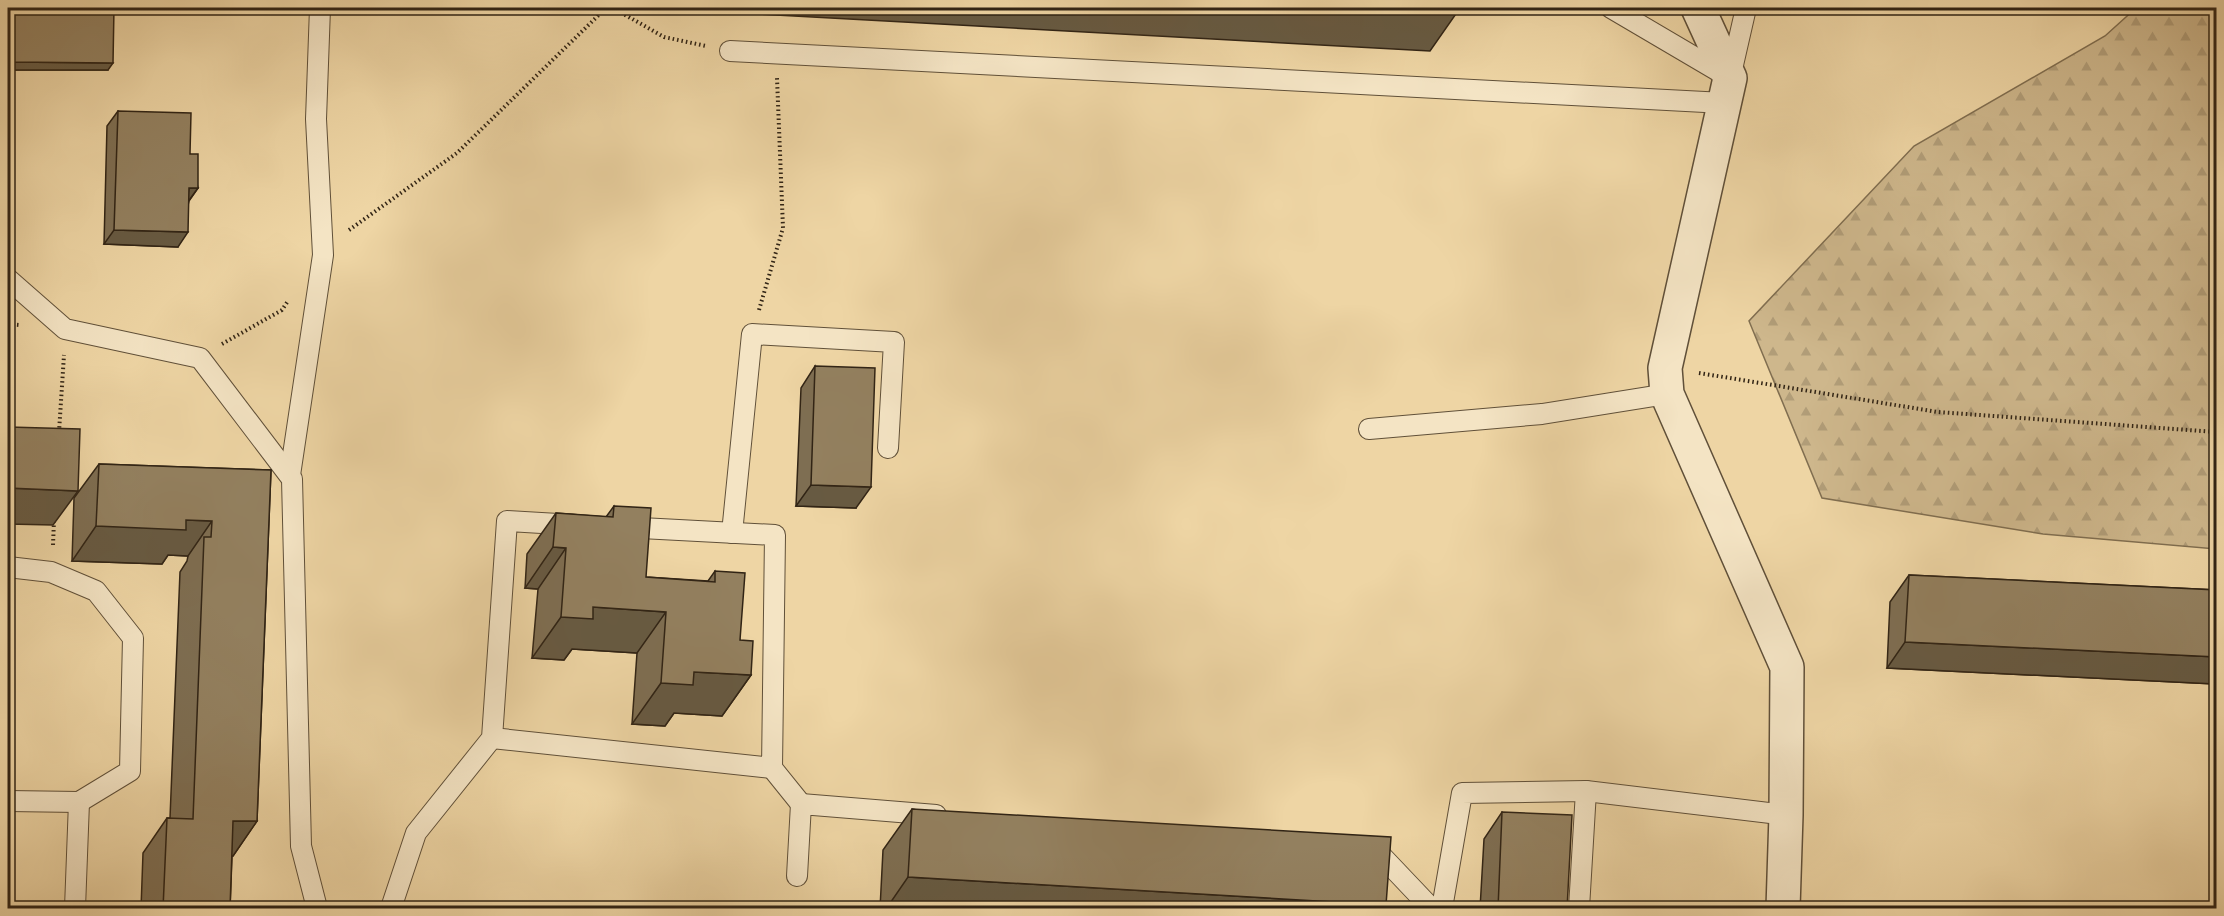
<svg xmlns="http://www.w3.org/2000/svg" width="2224" height="916" viewBox="0 0 2224 916" font-family="'Gentium Book Plus',serif">
  <style>
    .forest { fill: url(#forest-firs); stroke: #806e50; stroke-width: 1.5 }
    .lines { fill: none; stroke-linecap: round; stroke-linejoin: round }
    .service-casing { stroke: #605039; stroke-width: 22 }
    .minor-casing { stroke: #605039; stroke-width: 36 }
    .path { stroke: #312415; stroke-width: 4; stroke-dasharray: 1.5 3; stroke-linecap: butt }
    .service { stroke: #f4e4c4; stroke-width: 20 }
    .minor { stroke: #f4e4c4; stroke-width: 33 }
    .wall { fill: #7e6e52; stroke: #312415; stroke-width: 1.5 }
    .shaded-wall { fill: #675a42; stroke: #312415; stroke-width: 1.5 }
    .building { fill: #93805f; stroke: #312415; stroke-width: 1.5 }
  </style>
  <defs>
    <pattern id="forest-firs" width="22" height="20" patternUnits="userSpaceOnUse" patternTransform="scale(1.5)"><rect width="22" height="20" fill="#ceb78c"/><path d="M5 1l3.5 6h-7zM16 11l3.5 6h-7z" fill="#b19d78"/></pattern>
  </defs>
  <rect width="100%" height="100%" fill="#eed5a4"/>
  <filter id="stains"><feTurbulence type="fractalNoise" baseFrequency=".00333" numOctaves="4"/><feColorMatrix values="0 0 0 0 .2 0 0 0 0 .09 0 0 0 0 .02 0 0 0 .5 -.17"/></filter>
  <radialGradient id="worn" r=".72"><stop offset=".6" stop-color="#630" stop-opacity="0"/><stop offset="1" stop-color="#630" stop-opacity=".3"/></radialGradient>
  <!-- forest -->
  <polygon class="forest" points="2136,8 2216,8 2216,549 2043,534 1822,498 1749,321 1914,146 2105,36"/>
  <g class="lines">
    <defs>
      <g id="service">
        <polyline points="1611,8 1730,78 1746,8"/>
        <polyline points="730,51 1724,103"/>
        <polyline points="8,279 65,329 200,358 292,479 301,846 317,908"/>
        <polyline points="1369,429 1542,414 1667,394"/>
        <polyline points="290,475 323,255 316,119 320,8"/>
        <polyline points="732,533 752,334 894,342 888,448"/>
        <polyline points="8,567 51,572 96,591 133,638 130,771 79,802 8,801"/>
        <polyline points="492,738 772,768 775,535 622,527"/>
        <polyline points="772,768 801,804"/>
        <polyline points="1369,848 1374,848 1431,908"/>
        <polyline points="797,876 801,804 936,815"/>
        <polyline points="75,908 79,802"/>
        <polyline points="391,908 416,833 492,738 507,521 575,525"/>
        <polyline points="1442,908 1462,793 1586,791 1786,815"/>
        <polyline points="1579,908 1586,791"/>
      </g>
      <polyline id="minor" points="1698,8 1730,78 1665,368 1667,394 1787,667 1786,815 1783,908"/>
    </defs>
    <!-- service casing -->
    <use href="#service" class="service-casing"/>
    <!-- minor casing -->
    <use href="#minor" class="minor-casing"/>
    <!-- path -->
    <g class="path">
      <polyline points="613,8 664,37 706,46"/>
      <polyline points="349,230 457,153 606,8"/>
      <polyline points="759,310 783,228 777,78"/>
      <polyline points="8,324 19,325"/>
      <polyline points="222,344 282,310 288,301"/>
      <polyline points="1699,373 1938,412 2216,432"/>
      <polyline points="59,432 64,355"/>
      <polyline points="53,545 54,520"/>
    </g>
    <!-- service -->
    <use href="#service" class="service"/>
    <!-- minor -->
    <use href="#minor" class="minor"/>
  </g>
  <!-- wall -->
  <g class="wall">
    <polygon points="8,8 114,8 108,70 8,70"/>
    <polygon points="118,111 190,154 198,188 189,201 178,247 104,244 107,126"/>
    <polygon points="815,366 856,508 796,506 801,388"/>
    <polygon points="99,464 271,470 257,821 233,856 232,856 230,909 141,909 143,853 167,818 170,818 180,572 187,561 188,556 168,555 162,564 72,561 74,498"/>
    <polygon points="614,506 646,577 708,581 715,571 740,640 751,675 722,716 674,713 665,726 632,724 637,653 572,649 564,660 532,658 538,589 525,588 527,554 556,513 606,517"/>
    <polygon points="1909,575 2217,590 2217,683 2215,684 1887,668 1890,602"/>
    <polygon points="912,809 1386,905 1384,909 880,909 883,850"/>
    <polygon points="1502,812 1567,909 1480,909 1484,839"/>
  </g>
  <!-- shaded-wall -->
  <g class="shaded-wall">
    <polygon points="726,8 1403,8 1458,11 1430,51 723,12"/>
    <polygon points="11,62 113,63 108,70 8,70 8,67"/>
    <polygon points="189,188 198,188 187,203"/>
    <polygon points="114,230 188,232 178,247 104,244"/>
    <polygon points="811,485 871,487 856,508 796,506"/>
    <polygon points="8,488 78,491 53,525 8,524"/>
    <polygon points="186,520 212,521 188,556 168,555 162,564 72,561 96,526"/>
    <polygon points="553,547 566,548 538,589 525,588"/>
    <polygon points="593,607 666,612 637,653 572,649 564,660 532,658 561,617"/>
    <polygon points="1905,642 2217,657 2217,683 2215,684 1887,668"/>
    <polygon points="694,672 751,675 722,716 674,713 665,726 632,724 661,683"/>
    <polygon points="233,821 257,821 233,856 209,855"/>
    <polygon points="908,877 1386,905 1384,909 886,909"/>
  </g>
  <!-- building -->
  <g class="building">
    <polygon points="11,8 114,8 113,63 11,62"/>
    <polygon points="1403,8 1459,8 1458,11"/>
    <polygon points="118,111 191,113 190,154 198,154 198,188 189,188 188,232 114,230"/>
    <polygon points="815,366 875,368 871,487 811,485"/>
    <polygon points="8,427 80,429 78,491 8,488"/>
    <polygon points="99,464 271,470 257,821 233,821 230,909 163,909 167,818 193,819 204,537 211,537 212,521 186,520 186,530 96,526"/>
    <polygon points="614,506 651,508 646,577 715,582 715,571 745,573 740,640 753,641 751,675 694,672 693,685 661,683 666,612 593,607 593,619 561,617 566,548 553,547 556,513 613,517"/>
    <polygon points="1909,575 2217,590 2217,657 1905,642"/>
    <polygon points="912,809 1391,837 1386,905 908,877"/>
    <polygon points="1502,812 1572,815 1567,909 1498,909"/>
  </g>
  <!-- margin -->
  <rect width="2224" height="916" fill="none" stroke="#eed5a4" stroke-width="30"/>
  <rect x="9" y="9" width="2206" height="898" fill="none" stroke="#312415" stroke-width="3"/>
  <rect x="15" y="15" width="2194" height="886" fill="none" stroke="#312415" stroke-width="1.5"/>
  <rect width="100%" height="100%" filter="url(#stains)"/>
  <rect width="100%" height="100%" fill="url(#worn)"/>
</svg>
